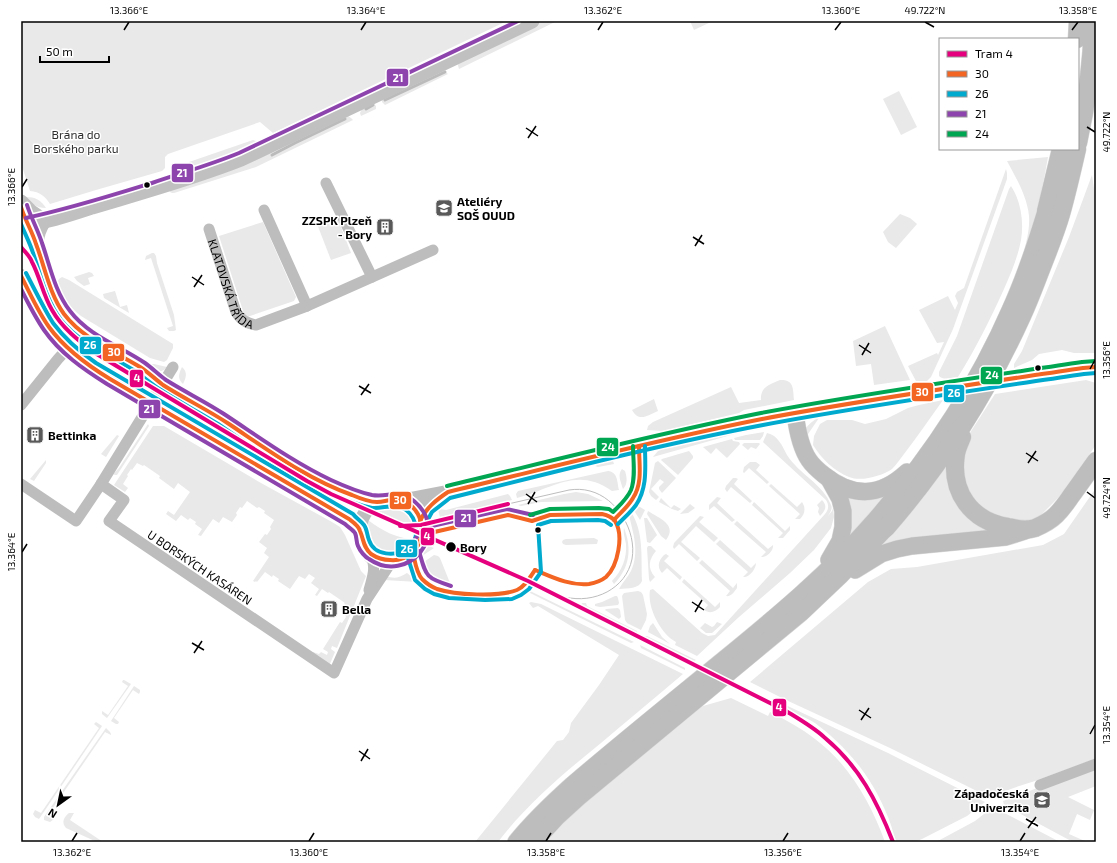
<svg xmlns="http://www.w3.org/2000/svg" width="1117" height="863" viewBox="0 0 1117 863" font-family="'Exo 2',sans-serif">
  <style>
    .green { fill: #e9e9e9 }
    .lines { fill: none; stroke-linecap: round; stroke-linejoin: round }
    .stream { stroke: #bbb; stroke-width: 3 }
    .primary-casing { stroke: #dbdbdb; stroke-width: 18 }
    .trunk-casing { stroke: #dbdbdb; stroke-width: 19 }
    .minor { stroke: #bdbdbd; stroke-width: 11 }
    .tertiary { stroke: #bdbdbd; stroke-width: 14 }
    .secondary { stroke: #c0c0c0; stroke-width: 15 }
    .primary { stroke: #bdbdbd; stroke-width: 17 }
    .trunk { stroke: #bdbdbd; stroke-width: 18 }
    .tram { stroke: #bdbdbd; stroke-width: 1 }
    .tertiary-bridge { stroke: #bdbdbd; stroke-width: 14 }
    .bus-1-casing { stroke: #fff; stroke-width: 7 }
    .bus-2-casing { stroke: #fff; stroke-width: 7 }
    .bus-3-casing { stroke: #fff; stroke-width: 7 }
    .bus-4-casing { stroke: #fff; stroke-width: 7 }
    .bus-1 { stroke: #f26522; stroke-width: 4 }
    .bus-2 { stroke: #00a9ce; stroke-width: 4 }
    .bus-3 { stroke: #8e44ad; stroke-width: 4 }
    .bus-4 { stroke: #00a651; stroke-width: 4 }
    .tram-1-casing { stroke: #fff; stroke-width: 7 }
    .tram-1 { stroke: #e5007d; stroke-width: 4 }
    .ticks { fill: none; stroke: #000; stroke-width: 1.5 }
    .bus-dot { fill: #000; stroke: #fff; stroke-width: 1.5 }
    .labels { text-anchor: middle; dominant-baseline: central; stroke-width: 3; stroke-linejoin: round; paint-order: stroke }
    .park-label { font-size: 12px; fill: #2e2e2e; stroke: #fff }
    .poi-label { font-size: 12px; font-weight: bold; fill: #000; stroke: #fff; text-anchor: start }
    .street-label { font-size: 12px; fill: #000; stroke: #fff }
    .stop-label { font-size: 12px; font-weight: bold; fill: #000; stroke: #fff; text-anchor: start }
    .line-badge { stroke: #fff; stroke-width: 1.5 }
    .badge-label { font-size: 11px; text-anchor: middle; font-weight: bold; fill: #fff }
    .neatline { fill: none; stroke: #000; stroke-width: 1.5 }
    .ticks-label { font-size: 10px; text-anchor: middle; fill: #000 }
  </style>
  <rect width="100%" height="100%" fill="#fff"/>
  <!-- green -->
  <g class="green">
    <path d="M21,21H507L273,133L260,122L168,154L165,157V168L162,171L96,190L50,204C45,196 40,192 30,191L21,163Z"/>
    <polygon points="543,21 557,21 459,69 457,62"/>
    <polygon points="690,21 713,21 694,30"/>
    <polygon points="442,69 448,74 385,105 382,102 382,100"/>
    <polygon points="899,91 917,127 901,135 883,99"/>
    <polygon points="374,104 376,106 376,109 361,116 360,113 363,107"/>
    <polygon points="348,116 351,118 353,120 256,167 174,193 172,193 170,192 169,188"/>
    <polygon points="253,140 256,141 257,145 192,170 188,169 186,167 189,162"/>
    <path d="M1048,157C1042,191 1035,225 1023,256C1026,243 1030,229 1029,216C1027,196 1016,178 1007,161Z"/>
    <polygon points="1006,169 1007,173 1007,179 953,329 931,377 927,381 916,381 908,366 937,353 938,355 944,342 937,343 919,310 948,296 955,310 958,303 955,296 957,292 964,288"/>
    <polygon points="1092,175 1096,203 1096,353 1074,353 1062,350 1039,354 1032,360 1014,368 1014,364 1022,351 1069,237"/>
    <path d="M1011,186C1021,201 1024,222 1021,240C1018,257 1011,273 1004,289C990,320 976,348 958,377C952,377 944,381 939,376V372L957,336L1009,189Z"/>
    <path d="M26,197C35,197 41,200 46,208C36,208 32,204 26,197Z"/>
    <polygon points="900,214 910,218 917,224 896,248 888,242 883,232"/>
    <polygon points="337,217 351,253 331,260 317,224"/>
    <polygon points="263,222 296,297 294,301 247,317 244,314 219,236"/>
    <polygon points="152,253 154,253 156,256 157,263 174,315 176,330 174,331 169,331 167,328 173,326 151,258 145,260 146,256"/>
    <polygon points="89,272 92,273 94,276 88,278 90,284 84,286 77,281 74,277"/>
    <path d="M62,277L69,280L173,344V348L167,360L164,362L150,358L81,316C69,307 62,296 58,281L59,279Z"/>
    <polygon points="115,291 120,307 127,305 129,313 104,298 103,294"/>
    <polygon points="885,326 910,380 874,385 871,364 856,366 853,341"/>
    <polygon points="150,364 154,364 167,367 164,370 159,372 153,369"/>
    <path d="M182,367C188,372 186,378 183,384C177,379 179,373 182,367Z"/>
    <path d="M780,380C794,379 793,389 794,400L744,410L739,413L663,431L647,430L648,426L653,422L731,387L739,403L761,400C760,387 769,385 780,380Z"/>
    <polygon points="1086,380 1096,383 1096,445 1059,497 1039,517 1019,523 977,510 960,475 966,439 995,394"/>
    <path d="M654,399L658,411C648,415 639,423 632,410Z"/>
    <path d="M943,400C930,418 917,437 904,454C900,459 896,465 892,469C882,476 861,482 849,477C834,471 821,458 813,445L814,436L820,424L827,420H852L865,424L886,419L908,408L919,405Z"/>
    <path d="M819,418L806,437L805,429C809,424 813,420 819,418Z"/>
    <polygon points="148,424 149,426 117,475 115,475 113,474 119,468"/>
    <polygon points="153,426 164,426 261,483 332,522 340,527 345,535 361,571 366,576 337,648 332,646 331,649 335,652 329,666 313,653 313,652 319,654 321,652 327,655 328,652 323,649 340,622 342,623 346,617 345,615 350,608 344,604 345,603 329,592 328,593 322,589 317,596 315,595 319,589 311,583 315,578 309,574 305,579 299,576 290,589 278,581 279,579 273,575 272,577 265,572 257,582 256,581 255,582 253,581 269,557 264,553 267,548 259,542 265,534 267,535 271,529 270,527 274,520 264,513 265,511 259,507 257,508 247,501 242,508 240,507 236,513 237,515 232,522 223,517 219,523 213,519 201,536 198,535 202,529 195,524 196,522 190,518 188,520 181,515 176,521 166,514 168,511 174,515 190,492 178,483 174,489 159,478 160,476 144,465 143,466 137,463 132,470 131,469 127,475 128,476 123,484 128,488 125,492 114,485"/>
    <polygon points="760,427 760,429 738,433 653,457 658,451 670,445"/>
    <polygon points="764,432 763,436 760,440 735,440 734,438 746,435"/>
    <path d="M767,433C778,435 782,446 787,455C799,474 823,484 831,505C833,509 830,512 828,516L832,511L833,508L834,517L831,528L814,550L790,573L739,617L697,656L675,645L676,642C660,633 647,607 650,590L653,589L702,633L708,636L715,635L825,514C829,509 829,505 826,500L764,443L763,442Z"/>
    <polygon points="117,435 119,436 106,457 101,454"/>
    <polygon points="732,439 733,441 739,442 740,444 727,458 716,448 711,454 703,447"/>
    <polygon points="744,443 759,443 760,444 756,449 751,447 748,450 742,445"/>
    <polygon points="608,444 609,448 579,452 584,450"/>
    <polygon points="952,450 948,478 1004,532 867,558"/>
    <polygon points="689,451 693,456 693,458 678,475 661,460 662,459"/>
    <polygon points="612,458 614,464 598,467 595,466 607,460"/>
    <polygon points="46,460 46,463 34,481 30,479"/>
    <polygon points="658,461 676,478 662,493 659,489 659,487 664,482 660,479 651,489 659,497 656,500 651,496 649,492 655,463"/>
    <polygon points="750,462 756,462 760,465 756,470 769,482 767,484 749,468 744,473 743,472 744,467"/>
    <path d="M622,469L625,471C627,477 628,484 623,489C621,482 617,475 622,469Z"/>
    <path d="M608,471C618,472 617,482 619,490L612,491C577,466 552,489 517,498L516,494L518,491Z"/>
    <polygon points="733,478 736,478 738,479 734,484 752,501 750,503 731,487 727,492 725,489 726,486"/>
    <path d="M771,484L797,507L802,502C806,508 805,514 800,519H795L800,514L769,486Z"/>
    <polygon points="896,487 844,544 844,492"/>
    <path d="M1096,488V758C1076,767 1055,773 1035,781C1020,786 1004,790 991,798L890,748L786,700L750,682L868,582L891,569L917,567L1043,545L1064,534Z"/>
    <polygon points="576,492 588,494 603,501 541,502 521,506 518,505 564,494"/>
    <polygon points="508,494 510,496 512,500 440,517 438,510 439,509 446,510"/>
    <polygon points="717,497 721,498 717,503 735,520 732,522 714,506 709,510 709,505"/>
    <polygon points="661,498 671,508 674,505 681,509 678,511 672,509 659,502"/>
    <path d="M822,500C828,506 825,511 820,516L818,512L819,508L817,505Z"/>
    <polygon points="754,502 785,531 790,526 790,530 783,538 778,538 783,533 752,505"/>
    <polygon points="690,504 695,508 688,513 680,514"/>
    <path d="M389,505C401,506 410,511 415,522H402L376,510L380,508Z"/>
    <polygon points="637,507 640,507 645,510 640,520 633,509"/>
    <path d="M648,511C659,518 678,525 666,540L661,536L647,514Z"/>
    <path d="M631,512C644,532 641,557 642,581C639,589 628,588 619,589C622,583 628,577 631,571C640,552 633,533 629,515Z"/>
    <polygon points="700,516 704,517 699,522 718,538 714,542 696,526 681,542 700,558 697,561 679,544 674,549 673,547 674,543"/>
    <polygon points="644,518 647,518 657,535 650,543 647,542"/>
    <path d="M368,520C384,532 395,537 414,540C400,570 356,552 368,520Z"/>
    <path d="M737,521L768,549L773,545C774,550 767,558 761,557L766,552L734,524Z"/>
    <path d="M349,527C358,535 356,537 361,546C365,555 367,554 368,564L363,559Z"/>
    <path d="M624,528C632,548 630,568 614,584L612,581C622,571 627,558 626,544C625,538 623,533 624,528Z"/>
    <polygon points="594,538 598,540 597,544 566,545 563,544 562,542 563,540 566,539"/>
    <path d="M720,540L751,568L756,563C756,569 749,578 743,577L748,572L716,544Z"/>
    <polygon points="423,544 434,548 419,558 420,550"/>
    <path d="M648,546H651L656,551C649,559 647,568 655,577L650,582L649,579L647,548Z"/>
    <path d="M434,555L438,556L440,558L450,583C436,583 426,577 421,564Z"/>
    <path d="M664,555L666,554L669,556L664,561L682,577L680,580L667,568L662,573C657,567 658,561 664,555Z"/>
    <path d="M702,560L733,588L737,583V588C734,592 731,597 726,596L730,591L699,563Z"/>
    <path d="M407,573L418,582L384,580L386,576C394,579 399,578 407,573Z"/>
    <path d="M684,579L715,607L720,602V607C715,612 710,614 704,610L708,605L682,582Z"/>
    <polygon points="524,590 528,590 634,642 631,643"/>
    <polygon points="638,591 641,592 643,595 647,614 646,620 641,630 627,623 625,620 622,596 624,593"/>
    <polygon points="615,596 617,596 618,598 619,603 618,605 600,607 595,606 595,604 602,602"/>
    <path d="M531,602L541,604L683,674C656,697 628,720 601,743C564,773 527,804 498,842H475L557,741L563,740L569,732L571,723L599,685L619,655L538,606L533,608L529,603Z"/>
    <polygon points="582,603 586,603 587,606 637,631 638,634 588,608 581,605"/>
    <polygon points="618,608 620,610 621,617 619,619 605,610 606,609"/>
    <polygon points="717,622 722,624 712,633 706,633 700,628 705,623 712,627 714,626"/>
    <polygon points="653,623 662,637 670,644 648,632 650,626"/>
    <polygon points="645,636 647,636 696,660 694,661 644,637"/>
    <polygon points="640,645 685,668 685,670 641,648"/>
    <polygon points="123,680 124,680 131,684 107,718 102,714 102,711 108,715 128,686 122,682"/>
    <polygon points="134,686 140,690 140,692 139,694 133,690 114,718 119,722 118,724 116,724 111,721"/>
    <path d="M731,698L768,716L770,712C786,720 801,728 815,739C849,764 871,803 885,842H542L563,821L696,708Z"/>
    <path d="M775,701H777L888,753L985,802L967,816L922,839L914,842H896C893,831 890,821 885,810C871,776 845,745 815,723C803,715 786,712 775,701Z"/>
    <polygon points="96,722 102,726 39,819 35,817 33,814 35,810 41,813 99,728 94,724"/>
    <polygon points="106,728 110,732 111,734 111,735 105,732 48,815 54,819 50,822 44,820 44,817"/>
    <polygon points="1096,766 1096,786 1068,797 1094,810 1090,820 1077,814 1069,834 1087,842 1073,842 1004,805 1003,801"/>
    <polygon points="993,807 1060,842 936,842 975,821"/>
    <path d="M69,813H74L70,820L103,842H97L66,828C61,822 64,817 69,813Z"/>
  </g>
  <g class="lines">
    <!-- stream -->
    <g class="stream">
      <polyline points="385,100 445,72"/>
      <polyline points="366,109 373,105"/>
      <polyline points="272,155 295,143 345,119"/>
    </g>
    <defs>
      <g id="primary">
        <path d="M795,413C797,429 800,447 809,460C813,466 819,471 824,475C853,498 880,497 907,472"/>
        <polyline points="829,479 840,499 843,511 843,527 840,541 829,560"/>
        <polyline points="855,570 881,554 897,549 912,546 1006,537 1025,531"/>
        <path d="M516,842C533,821 552,803 572,785C621,743 672,702 722,661C776,617 830,572 876,519C930,457 978,384 1011,308C1025,277 1036,244 1046,211"/>
        <polyline points="534,842 557,817 579,797 801,613 840,576 886,528"/>
      </g>
      <g id="trunk">
        <polyline points="1077,39 1078,21"/>
        <path d="M1078,143C1087,103 1092,62 1093,21"/>
        <polyline points="1046,211 1061,149"/>
        <path d="M962,437C960,442 957,448 956,454C950,492 971,521 1008,527C1018,529 1026,531 1035,528C1042,525 1051,520 1056,515C1062,509 1067,502 1071,496C1080,484 1088,472 1096,461"/>
        <path d="M886,528C942,464 987,393 1022,316C1028,303 1033,290 1038,277C1046,256 1055,235 1061,214C1067,193 1072,171 1077,149"/>
      </g>
    </defs>
    <!-- primary casing -->
    <use href="#primary" class="primary-casing"/>
    <!-- trunk casing -->
    <use href="#trunk" class="trunk-casing"/>
    <!-- minor -->
    <g class="minor">
      <polyline points="326,183 372,277"/>
      <polyline points="264,210 307,306"/>
      <path id="s1" d="M209,229L236,312C241,320 246,323 256,325L307,306L433,250"/>
      <polyline points="21,405 58,359 68,348"/>
      <polyline points="21,484 76,521 101,484 173,367"/>
      <polyline points="101,484 124,500 109,521 334,673 367,599 392,561"/>
      <path d="M369,590C373,575 376,570 371,554"/>
      <polyline points="1040,785 1096,764"/>
    </g>
    <!-- tertiary -->
    <g class="tertiary">
      <polyline points="31,233 36,243 47,280 55,299 65,316 81,331 142,369 162,384 215,415 247,436 316,479 349,494 379,502"/>
      <path d="M21,276C30,293 38,311 49,327C65,349 87,365 110,379L336,511L349,519L360,529"/>
      <polyline points="1011,379 1083,368 1096,367"/>
      <circle cx="391" cy="530" r="31"/>
      <polyline points="401,501 448,492 708,430 763,419 936,390"/>
      <path d="M420,521C425,508 434,501 445,494"/>
    </g>
    <!-- secondary -->
    <g class="secondary">
      <polyline points="21,202 31,212 44,221"/>
      <path d="M21,223C39,225 74,213 92,207C142,192 193,178 241,159L532,21"/>
      <path d="M36,243C37,235 39,228 44,221"/>
    </g>
    <!-- primary -->
    <use href="#primary" class="primary"/>
    <!-- trunk -->
    <use href="#trunk" class="trunk"/>
    <!-- tram -->
    <path class="tram" d="M508,504L569,490C576,489 583,489 590,491C617,498 637,531 632,559C626,589 594,604 565,597C560,596 556,594 551,592"/>
    <!-- tertiary-bridge -->
    <polyline class="tertiary-bridge" points="936,390 1011,379"/>
    <defs>
      <g id="bus-1">
        <path d="M21,207C25,220 32,231 36,244C45,267 49,293 64,314C83,339 114,351 140,367C148,372 155,379 163,385C185,399 208,410 229,424C268,450 307,479 352,495C359,498 369,502 377,502C385,502 392,498 400,500C434,510 426,563 390,560C384,560 377,558 371,554C363,547 364,540 360,531C359,526 353,522 349,519L110,379C87,365 65,349 49,327C38,312 30,293 21,276"/>
        <path d="M614,520C620,513 628,507 633,498C643,483 639,464 639,446"/>
        <path d="M420,521C426,508 436,500 448,492C552,467 656,440 762,419C868,399 976,384 1083,368L1096,367"/>
        <path d="M413,553L423,537L430,533L508,515L532,521L550,515L602,514C607,515 612,517 615,521C624,535 618,566 606,577C601,581 595,583 589,584C570,586 552,577 535,570"/>
        <path d="M413,553C415,561 416,572 422,579C426,583 432,587 437,589C455,595 499,597 517,590C525,587 530,577 535,570"/>
      </g>
      <g id="bus-2">
        <path d="M21,224C25,234 30,243 33,253C41,276 46,300 61,320C81,345 112,356 138,373C146,379 153,385 161,390C179,402 199,412 218,424C255,449 292,476 333,494C346,500 359,505 372,508C384,509 395,502 406,510C417,518 421,539 408,548C396,557 374,556 369,540C367,535 367,529 364,525C361,521 356,518 353,514L96,363C80,352 65,339 53,323C43,307 35,290 26,273"/>
        <path d="M426,523L432,512L450,498C554,472 658,445 763,425C869,405 977,390 1084,374L1096,373"/>
        <path d="M618,524C624,518 631,512 636,505C648,487 645,466 645,446"/>
        <polyline points="407,555 415,580 425,589 434,594 449,598 485,600 512,599 521,595 529,589 541,572 538,525 551,521 598,520 605,521 611,525"/>
      </g>
      <g id="bus-3">
        <path d="M26,218C69,209 110,196 152,183C181,173 210,165 239,153L518,21"/>
        <path d="M21,289C28,303 35,317 44,330C60,353 83,369 107,384L345,524C348,527 353,530 355,533C357,537 356,542 358,546C360,551 365,557 369,559C408,586 452,533 414,501C398,488 388,498 372,495C358,492 344,486 331,480C293,462 259,437 224,414C206,402 185,392 166,380C159,375 152,368 145,363C120,346 89,336 70,311C55,292 50,266 42,243C38,230 31,218 27,205"/>
        <path d="M408,549C416,539 419,530 432,526L507,509L533,515"/>
        <path d="M419,551C426,576 425,578 451,586"/>
      </g>
      <g id="bus-4">
        <path d="M447,486C551,461 655,434 761,413C867,393 975,378 1082,362L1096,361"/>
        <path d="M530,515L550,509L599,508L609,509L613,512C620,505 627,499 631,490C636,477 633,460 633,446"/>
      </g>
    </defs>
    <!-- bus-1 casing -->
    <use href="#bus-1" class="bus-1-casing"/>
    <!-- bus-2 casing -->
    <use href="#bus-2" class="bus-2-casing"/>
    <!-- bus-3 casing -->
    <use href="#bus-3" class="bus-3-casing"/>
    <!-- bus-4 casing -->
    <use href="#bus-4" class="bus-4-casing"/>
    <!-- bus-1 -->
    <use href="#bus-1" class="bus-1"/>
    <!-- bus-2 -->
    <use href="#bus-2" class="bus-2"/>
    <!-- bus-3 -->
    <use href="#bus-3" class="bus-3"/>
    <!-- bus-4 -->
    <use href="#bus-4" class="bus-4"/>
    <defs>
      <g id="tram-1">
        <path d="M21,247C25,252 30,256 32,262C40,277 43,295 52,310C62,328 79,341 95,353L307,481L331,494L528,581L786,711C799,719 813,727 824,737C859,766 877,801 893,842"/>
        <polyline points="400,526 421,525 508,504"/>
      </g>
    </defs>
    <!-- tram-1 casing -->
    <use href="#tram-1" class="tram-1-casing"/>
    <!-- tram-1 -->
    <use href="#tram-1" class="tram-1"/>
  </g>
  <!-- ticks -->
  <path class="ticks" d="M925,22L934,27M124,30L129,22M361,30L366,22M598,30L603,22M835,30L841,22M1072,30L1078,22M1087,127L1095,132M526,128L538,136M528,138L536,126M22,187L27,179M693,237L704,244M695,246L702,235M192,277L204,285M194,287L202,275M859,345L871,353M862,355L869,343M1090,369L1095,360M359,386L371,393M361,395L369,384M1026,453L1038,461M1028,463L1036,451M1087,492L1095,498M526,494L537,502M528,504L535,492M22,552L27,544M692,602L704,610M695,612L702,600M192,643L204,650M194,653L202,641M859,710L871,718M861,720L869,708M1090,734L1095,725M359,751L370,759M361,761L368,749M1026,819L1038,826M1028,828L1036,817M72,841L77,833M309,841L314,833M546,841L551,833M783,841L788,833M1020,841L1025,833"/>
  <!-- icons -->
  <defs>
    <symbol id="school-square" viewBox="-11 -11 22 22"><rect x="-9" y="-9" width="18" height="18" rx="4" fill="#595959" stroke="#fff"/><path d="M0-5L7-2L0 1L-7-2ZM-4 1L0 2.5L4 1V4Q0 6-4 4Z" fill="#fff"/></symbol>
    <symbol id="building-square" viewBox="-11 -11 22 22"><rect x="-9" y="-9" width="18" height="18" rx="4" fill="#595959" stroke="#fff"/><path d="M-4-6H4V6H1V3H-1V6H-4ZM-2.5-4.3h1.7v1.8h-1.7ZM.8-4.3h1.7v1.8H.8ZM-2.5-1h1.7V.8h-1.7ZM.8-1h1.7V.8H.8Z" fill="#fff"/></symbol>
    <symbol id="university-square" viewBox="-11 -11 22 22"><rect x="-9" y="-9" width="18" height="18" rx="4" fill="#595959" stroke="#fff"/><path d="M0-5L7-2L0 1L-7-2ZM-4 1L0 2.5L4 1V4Q0 6-4 4Z" fill="#fff"/></symbol>
  </defs>
  <g fill-rule="evenodd">
    <use href="#school-square" x="434" y="198" width="20" height="20"/>
    <use href="#building-square" x="375" y="217" width="20" height="20"/>
    <use href="#building-square" x="25" y="425" width="20" height="20"/>
    <use href="#building-square" x="319" y="599" width="20" height="20"/>
    <use href="#university-square" x="1032" y="790" width="20" height="20"/>
  </g>
  <!-- markers -->
  <g class="bus-dot">
    <circle cx="147" cy="185" r="3.5"/>
    <circle cx="1038" cy="368" r="3.5"/>
    <circle cx="538" cy="530" r="3.5"/>
    <circle cx="451" cy="547" r="5.5"/>
  </g>
  <g class="labels">
    <!-- park labels -->
    <g class="park-label">
      <text x="76" y="134">Brána do<tspan x="76" dy="14">Borského parku</tspan></text>
    </g>
    <!-- poi labels -->
    <g class="poi-label">
      <text x="457" y="201">Ateliéry<tspan x="457" dy="14">SOŠ OUUD</tspan></text>
      <text x="372" y="220" text-anchor="end">ZZSPK Plzeň<tspan x="372" dy="14">- Bory</tspan></text>
      <text x="48" y="435">Bettinka</text>
      <text x="342" y="609">Bella</text>
      <text x="1029" y="793" text-anchor="end">Západočeská<tspan x="1029" dy="14">Univerzita</tspan></text>
    </g>
    <!-- street labels -->
    <g class="street-label">
      <text stroke="none"><textPath href="#s1" startOffset="60">KLATOVSKÁ TŘÍDA</textPath></text>
      <text transform="translate(200 567) rotate(34)">U BORSKÝCH KASÁREN</text>
    </g>
    <!-- stop labels -->
    <g class="stop-label">
      <text x="460" y="547">Bory</text>
    </g>
  </g>
  <g class="line-badge">
    <rect x="386" y="68" width="23" height="19" rx="4" fill="#8e44ad"/>
    <rect x="171" y="163" width="23" height="20" rx="4" fill="#8e44ad"/>
    <rect x="79" y="336" width="23" height="19" rx="4" fill="#00a9ce"/>
    <rect x="102" y="343" width="23" height="19" rx="4" fill="#f26522"/>
    <rect x="980" y="366" width="23" height="19" rx="4" fill="#00a651"/>
    <rect x="129" y="369" width="15" height="19" rx="4" fill="#e5007d"/>
    <rect x="911" y="382" width="23" height="20" rx="4" fill="#f26522"/>
    <rect x="943" y="384" width="22" height="19" rx="4" fill="#00a9ce"/>
    <rect x="138" y="399" width="23" height="20" rx="4" fill="#8e44ad"/>
    <rect x="596" y="437" width="23" height="20" rx="4" fill="#00a651"/>
    <rect x="389" y="491" width="23" height="19" rx="4" fill="#f26522"/>
    <rect x="454" y="509" width="23" height="19" rx="4" fill="#8e44ad"/>
    <rect x="420" y="527" width="15" height="19" rx="4" fill="#e5007d"/>
    <rect x="395" y="539" width="23" height="19" rx="4" fill="#00a9ce"/>
    <rect x="772" y="698" width="15" height="19" rx="4" fill="#e5007d"/>
  </g>
  <g class="badge-label">
    <text x="398" y="82">21</text>
    <text x="182" y="177">21</text>
    <text x="90" y="349">26</text>
    <text x="114" y="356">30</text>
    <text x="992" y="379">24</text>
    <text x="137" y="382">4</text>
    <text x="922" y="396">30</text>
    <text x="954" y="397">26</text>
    <text x="149" y="413">21</text>
    <text x="608" y="451">24</text>
    <text x="400" y="504">30</text>
    <text x="466" y="522">21</text>
    <text x="427" y="540">4</text>
    <text x="407" y="553">26</text>
    <text x="779" y="711">4</text>
  </g>
  <!-- border -->
  <rect width="1117" height="863" fill="none" stroke="#ffffff" stroke-width="44"/>
  <!-- legend -->
  <rect x="939" y="38" width="140" height="112" fill="#ffffff" stroke="#999999"/>
  <rect x="947" y="51" width="20" height="6" fill="#e5007d" stroke="#999999"/>
  <text x="975" y="58" font-size="12" fill="#000000">Tram 4</text>
  <rect x="947" y="71" width="20" height="6" fill="#f26522" stroke="#999999"/>
  <text x="975" y="78" font-size="12" fill="#000000">30</text>
  <rect x="947" y="91" width="20" height="6" fill="#00a9ce" stroke="#999999"/>
  <text x="975" y="98" font-size="12" fill="#000000">26</text>
  <rect x="947" y="111" width="20" height="6" fill="#8e44ad" stroke="#999999"/>
  <text x="975" y="118" font-size="12" fill="#000000">21</text>
  <rect x="947" y="131" width="20" height="6" fill="#00a651" stroke="#999999"/>
  <text x="975" y="138" font-size="12" fill="#000000">24</text>
  <!-- north arrow -->
  <g transform="translate(58 805) rotate(213)" stroke="#ffffff" stroke-width="3" paint-order="stroke">
  <path d="M0-3L7 15L0 10L-7 15Z" fill="#000000"/>
  <text y="-6" font-size="11" font-weight="bold" text-anchor="middle" fill="#000000">N</text>
  </g>
  <!-- scale -->
  <path d="M40 56v6h69v-6" fill="none" stroke="#000000" stroke-width="2"/>
  <text x="46" y="56" font-size="12" fill="#000000" stroke="#ffffff" stroke-width="3" paint-order="stroke">50 m</text>
  <rect x="22" y="22" width="1073" height="819" class="neatline"/>
  <g class="ticks-label">
    <text x="129" y="14">13.366°E</text>
    <text x="366" y="14">13.364°E</text>
    <text x="603" y="14">13.362°E</text>
    <text x="841" y="14">13.360°E</text>
    <text x="925" y="14">49.722°N</text>
    <text x="1078" y="14">13.358°E</text>
    <text transform="translate(1106 132) rotate(-90)" y="4">49.722°N</text>
    <text transform="translate(11 187) rotate(-90)" y="4">13.366°E</text>
    <text transform="translate(1106 360) rotate(-90)" y="4">13.356°E</text>
    <text transform="translate(1106 498) rotate(-90)" y="4">49.724°N</text>
    <text transform="translate(11 552) rotate(-90)" y="4">13.364°E</text>
    <text transform="translate(1106 725) rotate(-90)" y="4">13.354°E</text>
    <text x="72" y="856">13.362°E</text>
    <text x="309" y="856">13.360°E</text>
    <text x="546" y="856">13.358°E</text>
    <text x="783" y="856">13.356°E</text>
    <text x="1020" y="856">13.354°E</text>
  </g>
</svg>
